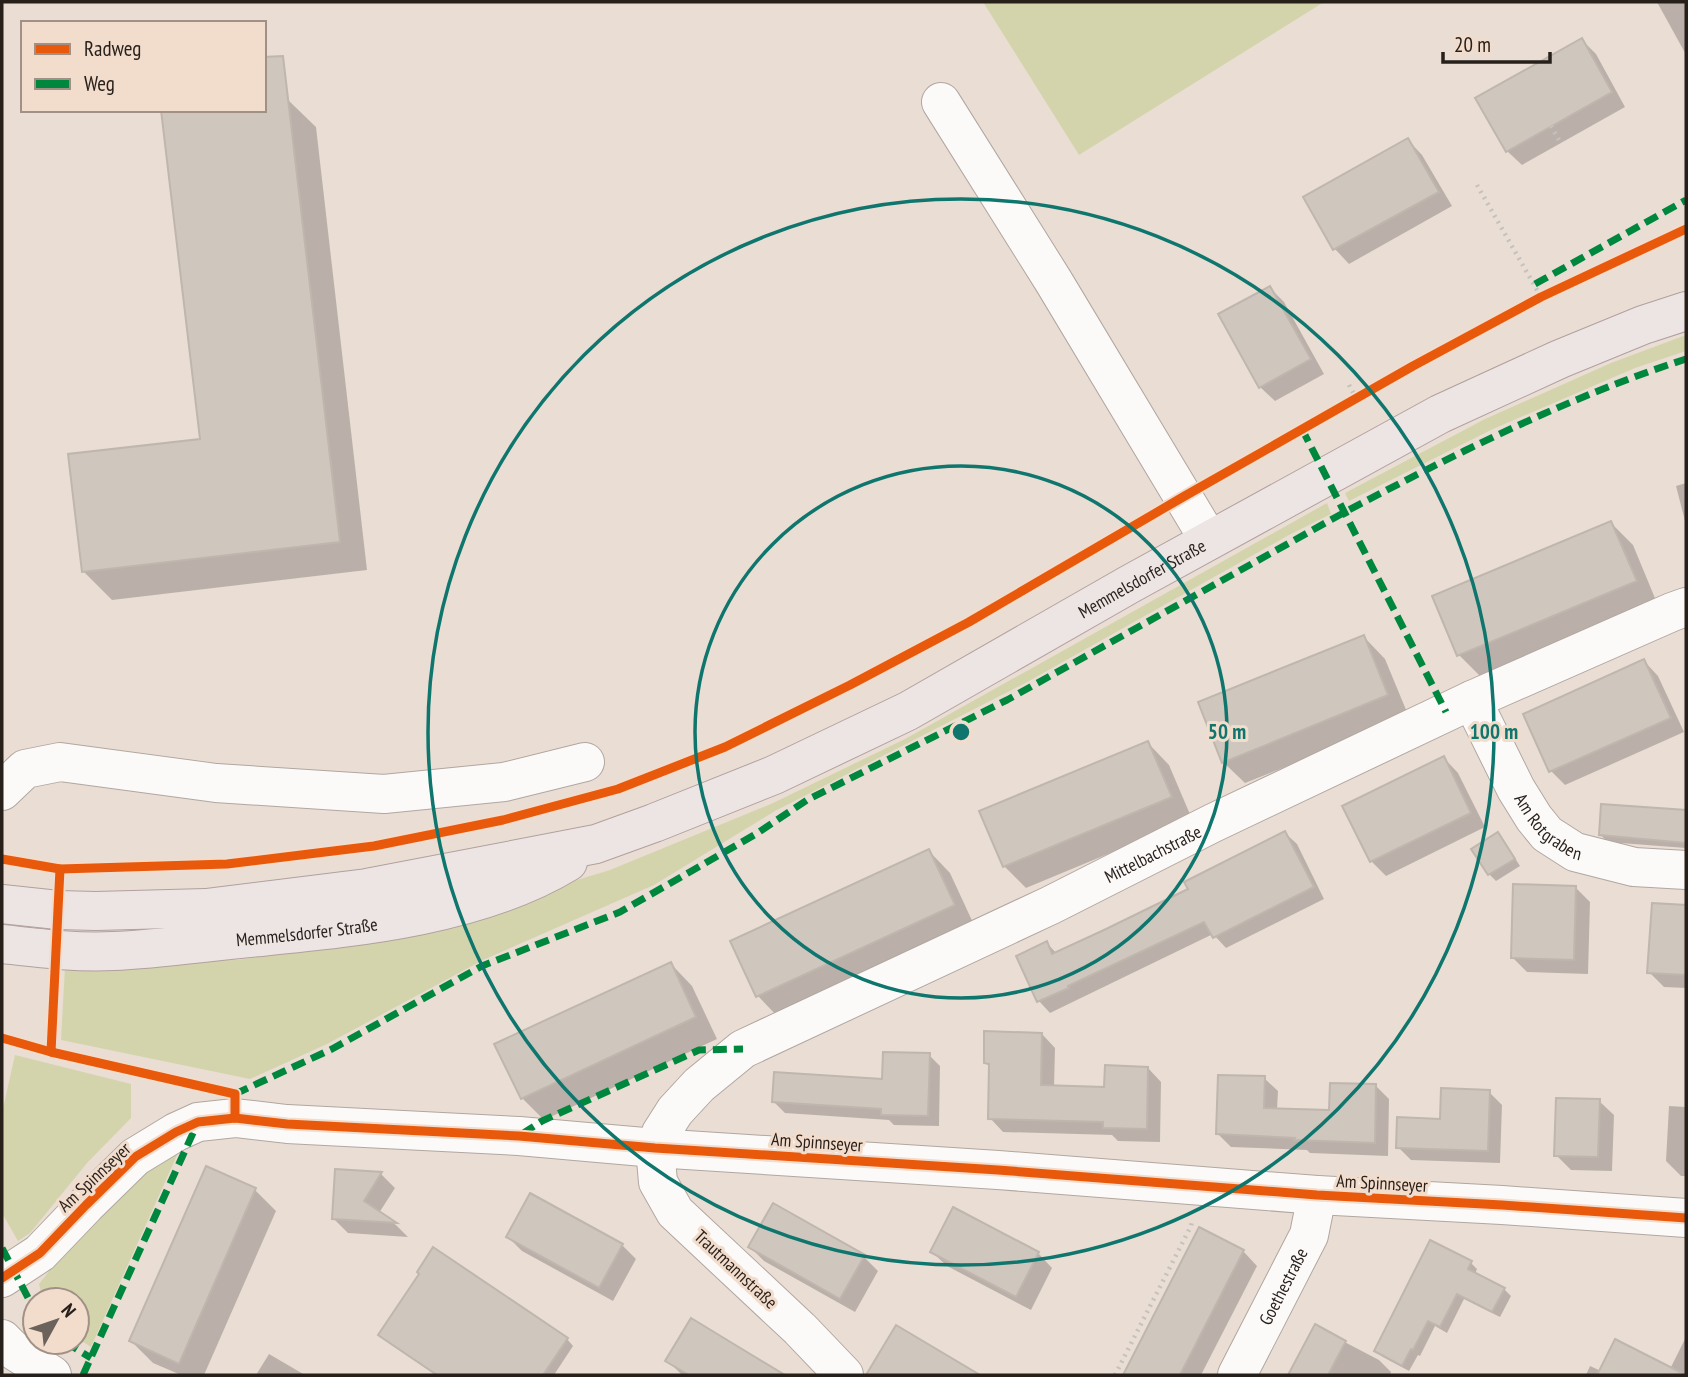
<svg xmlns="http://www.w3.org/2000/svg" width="1688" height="1377" viewBox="0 0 1688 1377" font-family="'PT Sans Narrow',sans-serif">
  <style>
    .green { fill: #d4d4ac }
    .shadow { fill: #0003 }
    .building { fill: #cfc6be; stroke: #bfb6ae; stroke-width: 2 }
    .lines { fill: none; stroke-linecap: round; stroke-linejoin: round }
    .minor-casing { stroke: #b0a7a0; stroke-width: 40 }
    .major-casing { stroke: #b1a09e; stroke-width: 40 }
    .path { stroke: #c4c1be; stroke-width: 4.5; stroke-dasharray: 2 5; stroke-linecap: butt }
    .minor { stroke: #fcfaf9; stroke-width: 38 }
    .major { stroke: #ede5e4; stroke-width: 38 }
    .quiet { stroke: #00873e; stroke-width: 7; stroke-dasharray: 14 7; stroke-linecap: butt }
    .cycleway-casing { stroke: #f2dccc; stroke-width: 13 }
    .cycleway { stroke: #e8590c; stroke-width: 9 }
    .ring { fill: none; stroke: #0f766e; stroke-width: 3.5 }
    .labels { text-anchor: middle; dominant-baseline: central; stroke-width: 6; stroke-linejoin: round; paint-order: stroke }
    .street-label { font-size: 18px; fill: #271f1a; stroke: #f2dccc }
    .centre { fill: #0f766e; stroke: #f2dccc; stroke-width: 3.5 }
    .ring-label { font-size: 21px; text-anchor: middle; font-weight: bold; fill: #0f766e; stroke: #f2dccc; stroke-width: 6; stroke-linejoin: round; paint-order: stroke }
  </style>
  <rect width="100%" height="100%" fill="#eaddd4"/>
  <!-- green -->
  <g class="green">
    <polygon points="983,2 1324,2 1079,155"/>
    <polygon points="1686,335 1686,351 1635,368 1493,429 1349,501 1345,493 1485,419 1611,363"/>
    <polygon points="1327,503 1331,514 1289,535 1029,681 775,811 654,885 483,960 327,1044 250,1079 61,1040 65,967 105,962 237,960 352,943 429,925 610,870 771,804 905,739"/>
    <polygon points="15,1055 131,1084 131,1118 87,1163 30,1233 18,1241 2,1213 2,1113"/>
    <polygon points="178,1153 91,1347 77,1338 77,1300 43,1300 39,1284 106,1199 128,1180"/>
  </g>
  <!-- shadow -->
  <g class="shadow">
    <polygon points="1657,2 1686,2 1686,53 1684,51"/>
    <polygon points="1582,40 1596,54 1625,107 1522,165 1507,151"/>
    <polygon points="287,99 316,127 367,570 112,600 83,571 201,440 264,110"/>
    <polygon points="1408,140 1422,155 1452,206 1349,264 1335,249 1305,198"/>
    <polygon points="1270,288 1284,302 1324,374 1275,401 1260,387"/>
    <polygon points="1686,483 1686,525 1676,486"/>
    <polygon points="1611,523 1633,545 1657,603 1481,677 1459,655"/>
    <polygon points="1364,637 1385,659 1409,717 1245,783 1223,762"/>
    <polygon points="1644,661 1658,676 1684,732 1565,785 1551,771"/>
    <polygon points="1148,743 1169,765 1192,819 1026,888 1004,866"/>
    <polygon points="1444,758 1458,773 1485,827 1386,876 1371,861"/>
    <polygon points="1602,805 1686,812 1686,848 1607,842 1601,835"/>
    <polygon points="1285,833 1297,844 1324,899 1226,948 1213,934 1050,1013 1039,1001 1019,956 1047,943 1057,954 1190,890"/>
    <polygon points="1497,834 1504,841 1520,866 1496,881 1489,874"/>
    <polygon points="929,851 950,873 975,927 779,1018 758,996"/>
    <polygon points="1575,887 1590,902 1588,974 1527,972 1512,957"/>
    <polygon points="1653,905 1686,907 1686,988 1664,987 1649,972"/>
    <polygon points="671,964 692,986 717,1039 544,1120 522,1098"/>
    <polygon points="1042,1034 1055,1048 1054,1088 1106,1089 1148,1068 1161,1082 1160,1142 1118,1141 1112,1135 1003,1132 990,1118 991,1068 985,1062"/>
    <polygon points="929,1055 940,1066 939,1126 894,1125 889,1120 785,1113 774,1102 884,1081"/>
    <polygon points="1264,1078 1278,1091 1277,1110 1330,1112 1376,1086 1389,1099 1388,1156 1310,1153 1307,1150 1231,1147 1218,1134"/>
    <polygon points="1489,1092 1502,1105 1500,1163 1411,1160 1398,1147"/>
    <polygon points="1599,1101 1614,1115 1612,1171 1571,1170 1556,1155"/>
    <polygon points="1669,1106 1686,1107 1686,1176 1681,1176 1666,1161"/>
    <polygon points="381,1174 395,1188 379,1213 396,1225 408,1237 348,1233 333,1218"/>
    <polygon points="255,1190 276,1211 204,1375 181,1375 153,1363 131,1341"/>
    <polygon points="1200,1229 1243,1251 1257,1266 1201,1375 1125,1375"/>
    <polygon points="508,1237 622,1245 636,1259 613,1301 522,1251"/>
    <polygon points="750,1247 864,1257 878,1271 855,1312 764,1261"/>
    <polygon points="932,1252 1038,1253 1052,1268 1031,1310 947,1266"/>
    <polygon points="1471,1263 1477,1269 1475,1274 1504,1289 1511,1296 1500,1317 1464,1299 1447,1333 1435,1326 1420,1356 1418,1355 1409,1371 1383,1357 1376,1351"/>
    <polygon points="692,1320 781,1375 682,1375 667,1360"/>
    <polygon points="1316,1327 1379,1360 1391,1372 1390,1375 1290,1375"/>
    <polygon points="380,1335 567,1339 573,1346 554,1375 436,1375 387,1342"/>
    <polygon points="1686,1337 1686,1375 1586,1375 1590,1366 1601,1371 1670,1369"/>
    <polygon points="269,1354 305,1375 256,1375"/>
  </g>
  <!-- building -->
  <g class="building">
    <polygon points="1582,38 1612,92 1506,152 1475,98"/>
    <polygon points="283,56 340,542 82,572 68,454 200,439 161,110 264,110 264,57"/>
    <polygon points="1408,138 1439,192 1333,250 1303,197"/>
    <polygon points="1270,286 1311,359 1259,388 1218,314"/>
    <polygon points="1611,521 1637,581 1457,656 1432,596"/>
    <polygon points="1364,635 1388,695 1222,763 1198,702"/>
    <polygon points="1644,659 1671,718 1549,772 1523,714"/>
    <polygon points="1148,741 1172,797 1003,867 979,811"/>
    <polygon points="1444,756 1471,813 1370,862 1342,806"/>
    <polygon points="1601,804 1686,810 1686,843 1599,835"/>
    <polygon points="1285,831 1314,887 1213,938 1204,922 1068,986 1069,988 1037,1002 1016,956 1047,941 1052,954 1104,930 1188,889 1184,882"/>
    <polygon points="1498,832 1515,859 1488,875 1471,849"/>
    <polygon points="929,849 955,905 756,997 730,941"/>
    <polygon points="1513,884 1576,886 1574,960 1511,958"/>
    <polygon points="1652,903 1686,905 1686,975 1647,973"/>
    <polygon points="671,962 696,1017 521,1099 494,1044"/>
    <polygon points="984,1031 1042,1033 1041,1085 1104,1087 1105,1065 1148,1067 1147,1129 1103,1128 1103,1122 988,1119 989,1064 984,1063"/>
    <polygon points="883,1052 930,1053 928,1116 881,1115 881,1109 772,1102 774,1072 882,1079"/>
    <polygon points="1218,1075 1265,1076 1264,1108 1329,1110 1330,1083 1376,1084 1375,1143 1294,1140 1295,1138 1216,1134"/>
    <polygon points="1441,1088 1490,1090 1488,1151 1396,1148 1397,1117 1440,1119"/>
    <polygon points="1556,1098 1600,1099 1598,1157 1554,1156"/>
    <polygon points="206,1166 256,1188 179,1364 129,1341"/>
    <polygon points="335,1169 382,1172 364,1201 397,1223 332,1219"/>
    <polygon points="530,1193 623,1244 599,1288 506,1237"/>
    <polygon points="773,1203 865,1255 840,1299 748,1247"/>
    <polygon points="953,1207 1039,1252 1016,1297 930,1252"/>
    <polygon points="1199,1227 1244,1250 1223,1291 1180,1375 1123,1375"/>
    <polygon points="1430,1240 1472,1261 1468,1269 1505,1288 1492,1312 1457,1294 1440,1327 1428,1321 1413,1350 1411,1349 1402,1366 1374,1351"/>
    <polygon points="433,1247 568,1338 543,1375 437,1375 378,1335 419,1274 417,1272"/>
    <polygon points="691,1318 737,1346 785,1375 689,1375 665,1361"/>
    <polygon points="1315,1324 1346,1341 1328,1375 1288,1375"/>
    <polygon points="896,1325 980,1375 866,1375"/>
    <polygon points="1615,1339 1686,1375 1597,1375"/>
  </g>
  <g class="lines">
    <defs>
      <g id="minor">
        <polyline points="941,102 1054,282 1209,540"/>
        <path id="s1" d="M1472,700L1516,789L1534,818L1547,834L1575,852L1634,867L1686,870"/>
        <polyline points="2,791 25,769 60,762 216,783 384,794 504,782 585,762"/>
        <polyline points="2,1278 40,1253 86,1205 135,1157 176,1132 198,1122 235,1118 287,1124 519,1136 655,1148 998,1170 1317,1195 1502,1205 1686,1218"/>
        <polyline points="2,1339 13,1350 52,1375"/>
        <path id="s2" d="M844,1375L800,1329L675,1212L658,1182L655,1148L661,1133L675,1111L699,1085L743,1049L1051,905L1213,823L1472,700L1672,612L1686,607"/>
        <path id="s3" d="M1237,1375L1309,1235L1317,1195"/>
      </g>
      <g id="major">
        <path id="s4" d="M2,904L58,910L96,911L206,908L367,888L596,844L654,823L774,775L908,711L1130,584L1440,414L1560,359L1643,325L1686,311"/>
        <path id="s5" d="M2,944C38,948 76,953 113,951C162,949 212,941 261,937C361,927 481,915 568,862"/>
      </g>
    </defs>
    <!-- minor casing -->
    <use href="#minor" class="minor-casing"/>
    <!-- major casing -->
    <use href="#major" class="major-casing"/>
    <!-- path -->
    <g class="path">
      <polyline points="1551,126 1559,140"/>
      <polyline points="1477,185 1541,297"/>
      <polyline points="1349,385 1356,398"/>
      <polyline points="1115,1375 1191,1226 1192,1221"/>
    </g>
    <!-- minor -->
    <use href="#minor" class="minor"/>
    <!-- major -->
    <use href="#major" class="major"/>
    <!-- quiet -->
    <g class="quiet">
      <polyline points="1535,284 1686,200"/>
      <polyline points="1302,429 1446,712"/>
      <path d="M235,1094L332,1049L482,966L620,912L756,834L807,800L1007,700L1345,512C1455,454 1568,397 1686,359"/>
      <polyline points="522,1134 542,1121 699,1050 743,1049"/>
      <polyline points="2,1248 35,1311"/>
      <polyline points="65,1342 91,1358"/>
      <polyline points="83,1375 198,1122"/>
    </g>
    <defs>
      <g id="cycleway">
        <polyline points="2,859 60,869 227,864 374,846 503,820 618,789 725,747 850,685 969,622 1183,497 1413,366 1541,297 1686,229"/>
        <polyline points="2,1038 51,1052 235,1094 235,1118"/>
        <polyline points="51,1052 60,869"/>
        <polyline points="2,1278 40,1253 86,1205 135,1157 176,1132 198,1122 235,1118 287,1124 519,1136 655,1148 998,1170 1317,1195 1502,1205 1686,1218"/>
      </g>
    </defs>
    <!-- cycleway casing -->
    <use href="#cycleway" class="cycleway-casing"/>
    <!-- cycleway -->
    <use href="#cycleway" class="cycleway"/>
  </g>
  <!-- distance rings -->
  <g class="ring">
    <circle cx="961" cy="732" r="266"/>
    <circle cx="961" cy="732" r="533"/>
  </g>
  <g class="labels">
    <!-- street labels -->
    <g class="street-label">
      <text stroke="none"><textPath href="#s4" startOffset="1208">Memmelsdorfer Straße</textPath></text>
      <text stroke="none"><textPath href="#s1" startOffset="150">Am Rotgraben</textPath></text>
      <text stroke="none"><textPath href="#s2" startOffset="892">Mittelbachstraße</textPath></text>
      <text stroke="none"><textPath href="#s5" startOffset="306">Memmelsdorfer Straße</textPath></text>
      <text transform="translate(817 1142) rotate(4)">Am Spinnseyer</text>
      <text transform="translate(94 1177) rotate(-43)">Am Spinnseyer</text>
      <text transform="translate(1382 1183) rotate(3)">Am Spinnseyer</text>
      <text transform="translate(736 1269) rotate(43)">Trautmannstraße</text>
      <text stroke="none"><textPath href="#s3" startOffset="100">Goethestraße</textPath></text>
    </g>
  </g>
  <circle cx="961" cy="732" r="10" class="centre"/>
  <g class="ring-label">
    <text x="1227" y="739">50 m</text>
    <text x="1494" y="739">100 m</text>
  </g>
  <!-- border -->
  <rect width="1688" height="1377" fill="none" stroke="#271f1a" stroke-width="7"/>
  <!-- legend -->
  <rect x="21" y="21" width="245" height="91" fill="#f2dccc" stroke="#a19085" stroke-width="2"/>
  <rect x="35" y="44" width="35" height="10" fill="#e8590c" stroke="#a19085" stroke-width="2"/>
  <text x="84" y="56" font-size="21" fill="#271f1a">Radweg</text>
  <rect x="35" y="79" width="35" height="10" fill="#00873e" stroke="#a19085" stroke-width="2"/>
  <text x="84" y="91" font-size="21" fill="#271f1a">Weg</text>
  <!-- north arrow -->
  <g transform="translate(56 1321) rotate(50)"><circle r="33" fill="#f2dccc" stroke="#a19085" stroke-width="2"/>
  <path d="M0-5L12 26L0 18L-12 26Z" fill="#6b625b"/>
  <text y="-10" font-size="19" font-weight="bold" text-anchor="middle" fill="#271f1a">N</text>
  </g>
  <!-- scale -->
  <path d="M1443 52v10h107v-10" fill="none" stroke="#271f1a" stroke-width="3.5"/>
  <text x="1454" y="52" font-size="21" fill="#271f1a" stroke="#f2dccc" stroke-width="5" paint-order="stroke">20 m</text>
</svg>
